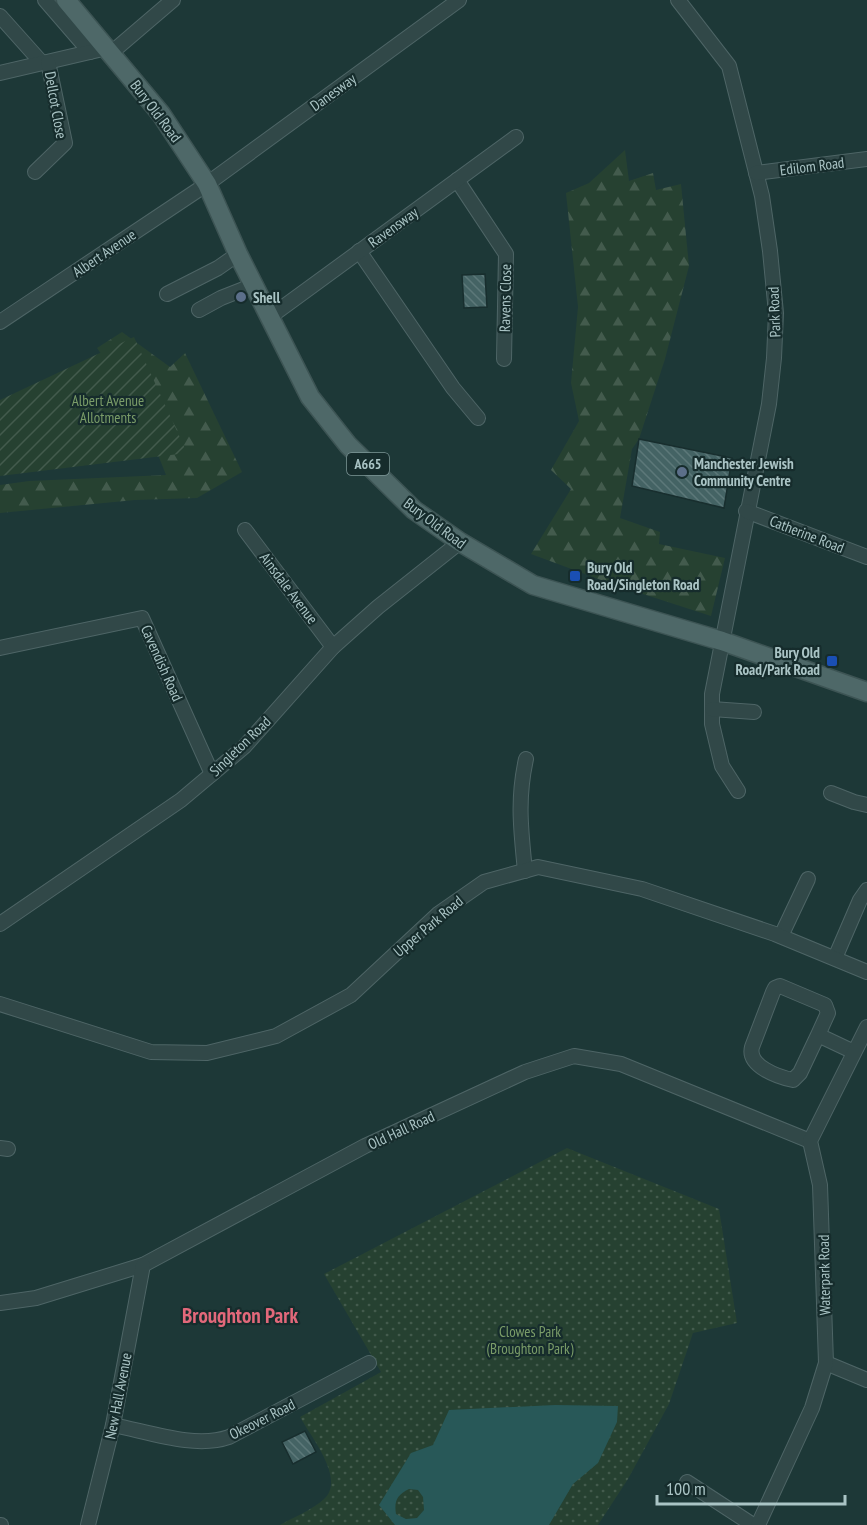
<svg xmlns="http://www.w3.org/2000/svg" width="867" height="1525" viewBox="0 0 867 1525" font-family="'PT Sans Narrow',sans-serif">
  <style>
    .forest { fill: url(#forest-firs) }
    .park { fill: url(#park-dots) }
    .garden { fill: url(#garden-furrows) }
    .water { fill: #285858; fill-rule: evenodd }
    .building { fill: url(#building-back-hatch); stroke: #182e2e; stroke-width: 1.5 }
    .lines { fill: none; stroke-linecap: round; stroke-linejoin: round }
    .minor-casing { stroke: #4e6566; stroke-width: 16 }
    .major-casing { stroke: #3d5454; stroke-width: 21 }
    .minor { stroke: #314848; stroke-width: 14 }
    .major { stroke: #4e6868; stroke-width: 18 }
    .service-dot { fill: #5c6f8a; stroke: #162c2c; stroke-width: 2 }
    .transit-dot { fill: #1a4fb4; stroke: #162c2c; stroke-width: 2 }
    .labels { text-anchor: middle; dominant-baseline: central; stroke-width: 4.5; stroke-linejoin: round; paint-order: stroke }
    .shield { fill: #162c2c; stroke: #7e9697; stroke-width: 1.5 }
    .shield-label { font-size: 14px; font-weight: bold; fill: #aac4c5 }
    .street-label { font-size: 15px; fill: #aac4c5; stroke: #162c2c }
    .poi-label { font-size: 15px; font-weight: bold; fill: #aac4c5; stroke: #162c2c; text-anchor: start }
    .park-label { font-size: 15px; fill: #7a9c68; stroke: #162c2c }
    .district-label { font-size: 21px; font-weight: bold; fill: #e2687a; stroke: #162c2c }
  </style>
  <defs>
    <pattern id="forest-firs" width="22" height="20" patternUnits="userSpaceOnUse" patternTransform="scale(1.5)"><rect width="22" height="20" fill="#264131"/><path d="M5 1l3.5 6h-7zM16 11l3.5 6h-7z" fill="#435b4d"/></pattern>
    <pattern id="park-dots" width="8" height="8" patternUnits="userSpaceOnUse" patternTransform="scale(1.5)"><rect width="8" height="8" fill="#264131"/><path d="M2 2h.1M6 6h.1" fill="none" stroke="#435b4d" stroke-width="1.8" stroke-linecap="round"/></pattern>
    <pattern id="garden-furrows" width="10" height="10" patternUnits="userSpaceOnUse" patternTransform="scale(1.5)"><rect width="10" height="10" fill="#264131"/><path d="M-1 1l2-2M0 10L10 0M9 11l2-2" fill="none" stroke="#435b4d"/></pattern>
    <pattern id="building-back-hatch" width="6" height="6" patternUnits="userSpaceOnUse" patternTransform="scale(1.5)"><rect width="6" height="6" fill="#446364"/><path d="M-1 5l2 2M0 0l6 6M5-1l2 2" fill="none" stroke="#5c7879"/></pattern>
  </defs>
  <rect width="100%" height="100%" fill="#1d3837"/>
  <!-- forest -->
  <g class="forest">
    <polygon points="625,150 629,181 653,173 656,190 681,184 689,266 665,359 639,439 632,449 620,518 660,532 659,544 725,558 711,616 612,584 531,554 571,489 551,470 579,421 571,383 578,307 566,193 589,183"/>
    <polygon points="122,332 170,367 185,353 242,472 197,498 135,500 0,513 0,485 29,481 166,475 139,407 97,348"/>
  </g>
  <!-- park -->
  <path class="park" d="M567,1148L719,1209L737,1323L693,1333L669,1404L628,1479L598,1525H280C294,1517 312,1510 324,1499C346,1479 311,1437 300,1417L381,1372L324,1274Z"/>
  <!-- garden -->
  <polygon class="garden" points="134,337 187,453 0,476 0,400"/>
  <!-- water -->
  <path class="water" d="M555,1405L618,1406L617,1422L598,1463L573,1484L549,1525H395L379,1505L411,1453L433,1445L449,1410ZM409,1489L418,1490L423,1497L424,1510L417,1518L406,1519L396,1514C394,1501 397,1495 409,1489Z"/>
  <!-- building -->
  <g class="building">
    <polygon points="485,274 487,307 464,308 462,275"/>
    <polygon points="639,439 732,458 724,508 632,486"/>
    <polygon points="305,1431 316,1452 293,1464 282,1442"/>
  </g>
  <g class="lines">
    <defs>
      <g id="minor">
        <polyline points="45,0 90,52"/>
        <polyline points="678,0 729,66 762,196 770,251 776,313 774,358 769,404 712,694 712,724 722,766 738,791"/>
        <polyline points="0,16 42,63"/>
        <polyline points="111,53 173,0"/>
        <polyline points="0,73 107,48"/>
        <polyline points="35,172 65,143 48,62"/>
        <polyline points="756,173 867,159"/>
        <polyline points="457,180 506,254 504,359"/>
        <polyline points="359,251 453,388 478,418"/>
        <polyline points="167,294 218,268 238,254"/>
        <polyline points="199,310 221,298 254,285"/>
        <polyline points="271,316 516,137"/>
        <polyline points="0,322 207,184 459,0"/>
        <polyline points="746,511 867,557"/>
        <polyline points="245,530 333,647"/>
        <polyline points="0,648 142,618 212,774"/>
        <polyline points="712,709 754,712"/>
        <polyline points="831,793 854,802 867,805"/>
        <path d="M525,871C521,830 517,800 526,759"/>
        <polyline points="0,924 181,800 244,747 333,647 378,607 460,542"/>
        <polyline points="781,936 808,879"/>
        <polyline points="835,958 860,900 867,890"/>
        <polyline points="0,1004 151,1052 207,1053 276,1036 351,995 438,914 484,882 538,867 642,889 775,934 867,972"/>
        <path d="M818,1035L800,1073L793,1080C778,1077 747,1066 752,1047L773,992L775,988L780,986L825,1005L828,1013L818,1035L854,1052"/>
        <polyline points="0,1148 8,1149"/>
        <polyline points="0,1303 36,1298 143,1265 365,1146 525,1072 574,1056 621,1064 810,1141"/>
        <polyline points="826,1363 867,1380"/>
        <path d="M113,1425C149,1432 195,1449 229,1437L369,1363"/>
        <polyline points="687,1482 753,1525"/>
        <polyline points="0,1525 1,1525"/>
        <polyline points="88,1525 113,1425 143,1265"/>
        <polyline points="758,1525 812,1408 826,1363 820,1185 810,1141 867,1027"/>
      </g>
      <polyline id="major" points="66,0 161,114 207,184 238,254 310,397 348,445 414,510 460,542 533,585 722,641 867,692"/>
    </defs>
    <!-- minor casing -->
    <use href="#minor" class="minor-casing"/>
    <!-- major casing -->
    <use href="#major" class="major-casing"/>
    <!-- minor -->
    <use href="#minor" class="minor"/>
    <!-- major -->
    <use href="#major" class="major"/>
  </g>
  <!-- markers -->
  <g class="service-dot">
    <circle cx="241" cy="297" r="6"/>
    <circle cx="682" cy="472" r="6"/>
  </g>
  <g class="transit-dot">
    <rect x="569" y="570" width="12" height="12" rx="3"/>
    <rect x="826" y="655" width="12" height="12" rx="3"/>
  </g>
  <g class="labels">
    <!-- shield labels -->
    <rect class="shield" x="347" y="453" width="42" height="22" rx="4.5"/>
    <g class="shield-label">
      <text x="368" y="464">A665</text>
    </g>
    <!-- street labels -->
    <g class="street-label">
      <text transform="translate(333 92) rotate(-36)">Danesway</text>
      <text transform="translate(56 105) rotate(80)">Dellcot Close</text>
      <text transform="translate(156 111) rotate(53)">Bury Old Road</text>
      <text transform="translate(812 166) rotate(-7)">Edilom Road</text>
      <text transform="translate(393 227) rotate(-36)">Ravensway</text>
      <text transform="translate(104 253) rotate(-34)">Albert Avenue</text>
      <text transform="translate(505 298) rotate(-89)">Ravens Close</text>
      <text transform="translate(774 312) rotate(-92)">Park Road</text>
      <text transform="translate(435 523) rotate(37)">Bury Old Road</text>
      <text transform="translate(807 534) rotate(21)">Catherine Road</text>
      <text transform="translate(289 588) rotate(53)">Ainsdale Avenue</text>
      <text transform="translate(162 663) rotate(66)">Cavendish Road</text>
      <text transform="translate(240 746) rotate(-44)">Singleton Road</text>
      <text transform="translate(428 926) rotate(-40)">Upper Park Road</text>
      <text transform="translate(401 1130) rotate(-25)">Old Hall Road</text>
      <text transform="translate(824 1275) rotate(-91)">Waterpark Road</text>
      <text transform="translate(118 1396) rotate(-79)">New Hall Avenue</text>
      <text transform="translate(262 1419) rotate(-27)">Okeover Road</text>
    </g>
    <!-- poi labels -->
    <g class="poi-label">
      <text x="253" y="297">Shell</text>
      <text x="694" y="463">Manchester Jewish<tspan x="694" dy="17">Community Centre</tspan></text>
      <text x="587" y="567">Bury Old<tspan x="587" dy="17">Road/Singleton Road</tspan></text>
      <text x="820" y="652" text-anchor="end">Bury Old<tspan x="820" dy="17">Road/Park Road</tspan></text>
    </g>
    <!-- park labels -->
    <g class="park-label">
      <text x="108" y="400">Albert Avenue<tspan x="108" dy="17">Allotments</tspan></text>
      <text x="530" y="1331">Clowes Park<tspan x="530" dy="17">(Broughton Park)</tspan></text>
    </g>
    <!-- district labels -->
    <g class="district-label">
      <text x="240" y="1315">Broughton Park</text>
    </g>
  </g>
  <!-- scale -->
  <path d="M657 1495v9h188v-9" fill="none" stroke="#aac4c5" stroke-width="3"/>
  <text x="666" y="1495" font-size="18" fill="#aac4c5" stroke="#162c2c" stroke-width="4.5" paint-order="stroke">100 m</text>
</svg>
